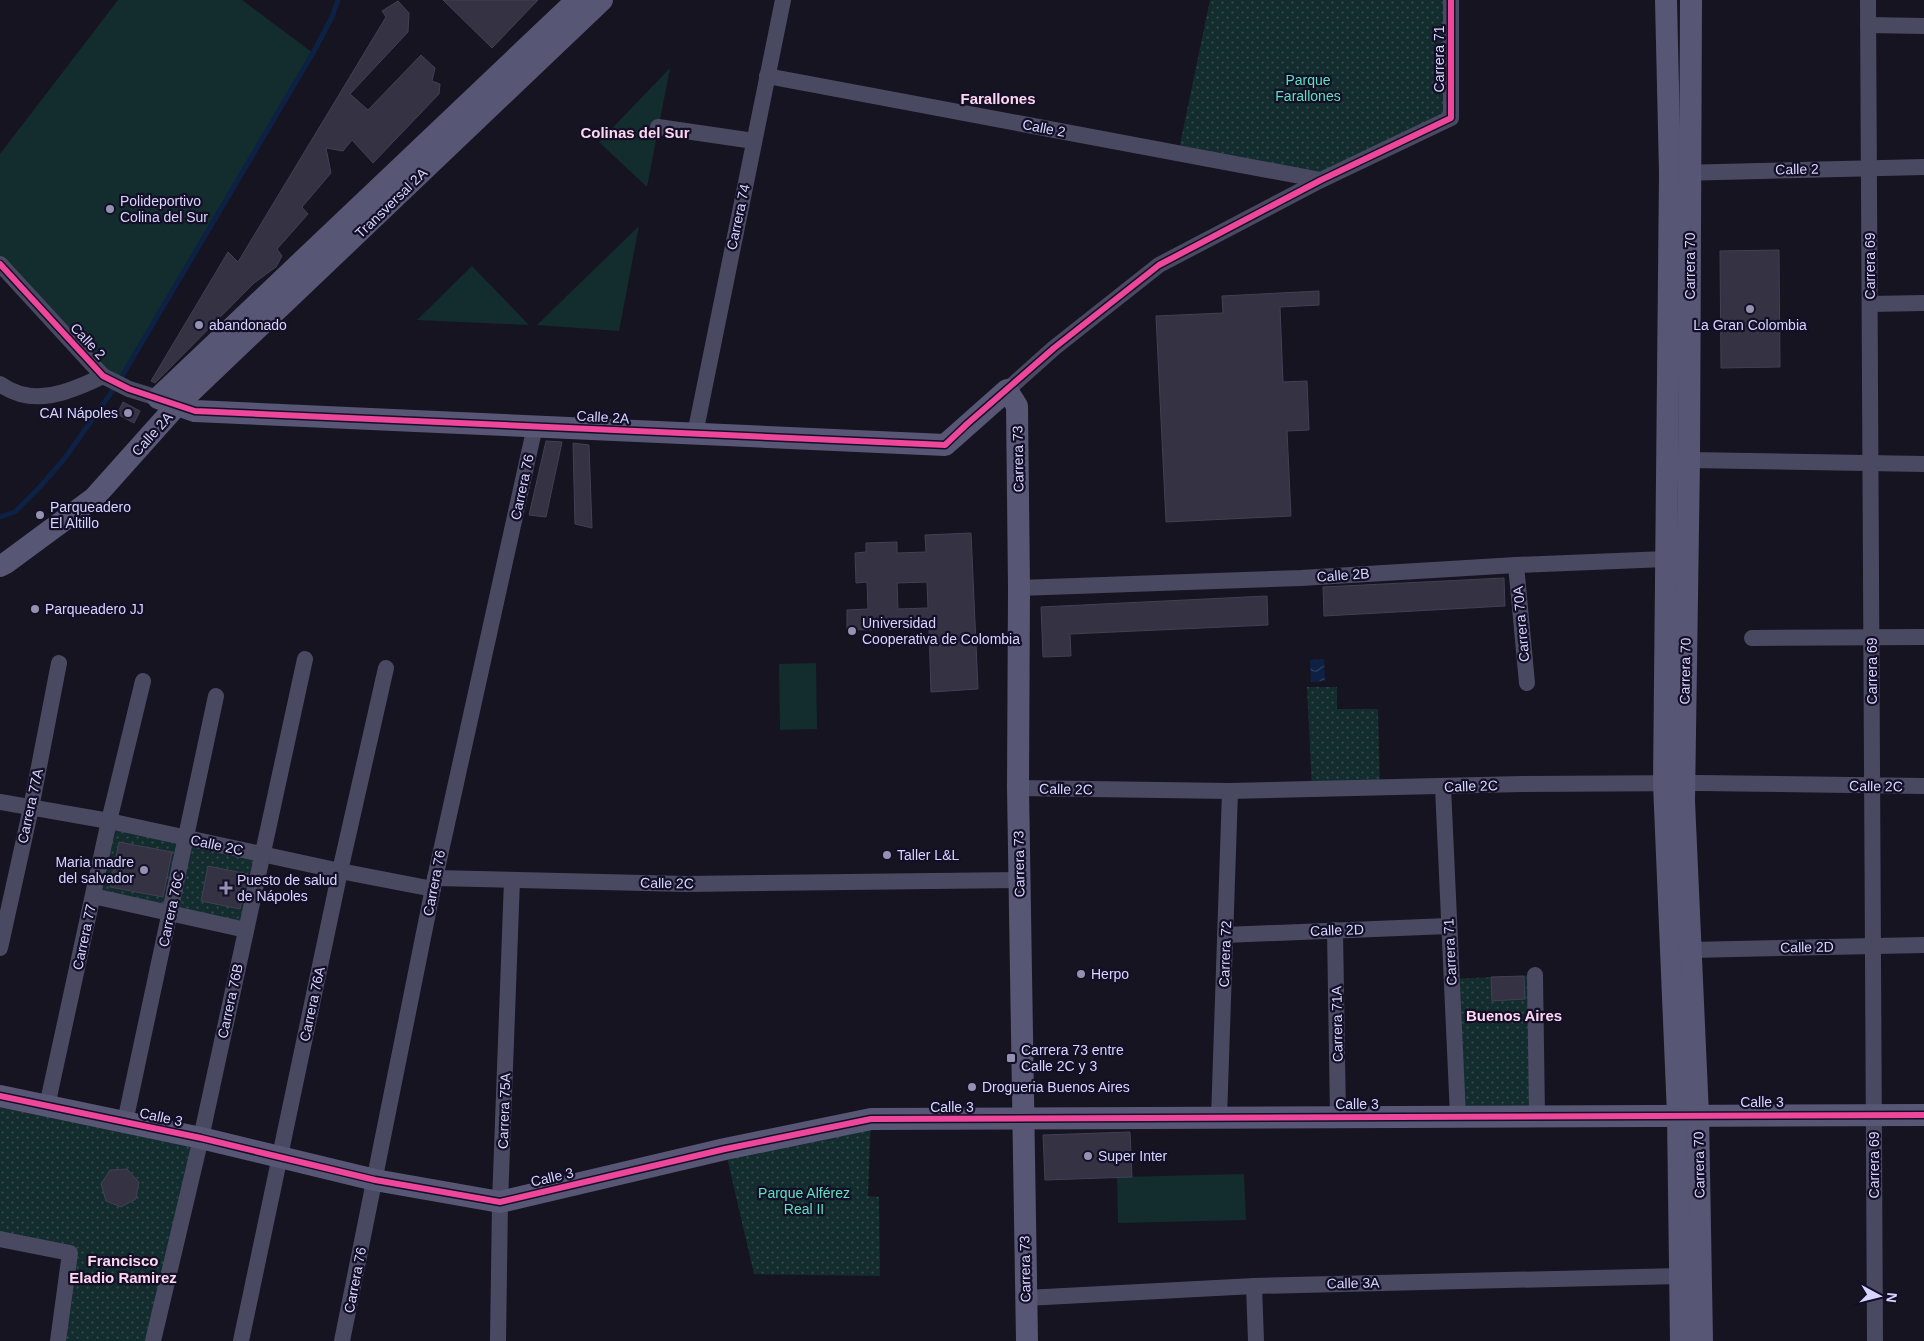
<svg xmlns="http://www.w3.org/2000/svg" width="1924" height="1341" viewBox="0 0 1924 1341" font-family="Helvetica,sans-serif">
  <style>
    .green { fill: #132c2d }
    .park { fill: url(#park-dots) }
    .water { fill: url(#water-waves) }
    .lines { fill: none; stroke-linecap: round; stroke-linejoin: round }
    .stream { stroke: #0d2144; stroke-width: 5 }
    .building { fill: #343243; stroke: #433f54; fill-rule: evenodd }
    .street { stroke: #4a4962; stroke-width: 16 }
    .secondary { stroke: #575674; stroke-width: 22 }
    .cycleway-casing { stroke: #130f26; stroke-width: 9 }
    .cycleway { stroke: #ed469a; stroke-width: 6 }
    .poi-dot { fill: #9591b1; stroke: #130f26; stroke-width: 2 }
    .labels { text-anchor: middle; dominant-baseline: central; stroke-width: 4.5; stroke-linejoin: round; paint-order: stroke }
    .street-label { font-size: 14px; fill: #d9d4ff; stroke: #130f26 }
    .park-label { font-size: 14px; fill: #5fe0c0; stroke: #130f26 }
    .poi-label { font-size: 14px; fill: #d9d4ff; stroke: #130f26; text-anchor: start }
    .neighbourhood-label { font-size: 15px; font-weight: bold; fill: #ffd6f0; stroke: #130f26 }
  </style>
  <defs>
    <pattern id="park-dots" width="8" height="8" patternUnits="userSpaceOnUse" patternTransform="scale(1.25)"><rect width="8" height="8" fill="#132c2d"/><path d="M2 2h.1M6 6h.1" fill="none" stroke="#354a4c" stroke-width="1.8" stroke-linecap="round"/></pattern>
    <pattern id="water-waves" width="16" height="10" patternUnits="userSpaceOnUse" patternTransform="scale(1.25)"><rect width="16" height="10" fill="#0d2144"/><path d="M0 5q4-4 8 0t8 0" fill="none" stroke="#304060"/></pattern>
  </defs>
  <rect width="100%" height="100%" fill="#161421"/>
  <!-- green -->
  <g class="green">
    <polygon points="118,0 242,0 313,53 118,383 0,264 0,154"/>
    <polygon points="670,68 647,187 599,142"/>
    <polygon points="639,226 619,331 537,325"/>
    <polygon points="472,266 529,325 417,320"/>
    <polygon points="816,663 817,729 780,730 779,664"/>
    <polygon points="1244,1174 1246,1220 1118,1223 1117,1177"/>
  </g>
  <!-- park -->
  <g class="park">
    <polygon points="1210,0 1451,0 1451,118 1321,180 1178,154"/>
    <polygon points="1307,687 1337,687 1337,709 1378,709 1380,788 1312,790"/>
    <polygon points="109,821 262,855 246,930 93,896"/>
    <polygon points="1535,975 1537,1116 1458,1116 1451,979"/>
    <polygon points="0,1096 201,1138 153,1341 58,1341 70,1253 0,1239"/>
    <polygon points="871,1119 868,1196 879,1197 880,1276 754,1274 725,1149"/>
  </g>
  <!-- water -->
  <polygon class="water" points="1324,659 1325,681 1311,682 1310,660"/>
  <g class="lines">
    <!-- stream -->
    <polyline class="stream" points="0,517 15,512 39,488 65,458 118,383 313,53 332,17 338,0"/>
  </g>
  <!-- building -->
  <g class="building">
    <polygon points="443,0 538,0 492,48"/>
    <polygon points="398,1 409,13 408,32 350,94 368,110 421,55 435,68 432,81 440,84 439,94 373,163 352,140 343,151 326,148 331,173 302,207 308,214 277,249 282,256 276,267 254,283 155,383 151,381 228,252 238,262 386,17 382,11"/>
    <polygon points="1779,250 1780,367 1721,368 1720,251"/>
    <polygon points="1319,291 1319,305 1280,307 1283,382 1307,381 1309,430 1287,431 1291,516 1166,522 1156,316 1223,313 1222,296"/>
    <polygon points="123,402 140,411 134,423 117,414"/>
    <polygon points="546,441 562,442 546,517 529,515"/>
    <polygon points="573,443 589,445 592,528 575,524"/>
    <path d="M971,533L978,689L931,692L929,629L847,630V610L868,609L867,582L856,583L855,553L866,552V543L897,542V553L926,552L925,535ZM927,582L928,608L898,609L897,583Z"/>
    <polygon points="1504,578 1505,606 1324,616 1323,587"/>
    <polygon points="1267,596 1268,625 1070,634 1071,656 1043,657 1041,607"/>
    <polygon points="119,842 172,852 163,897 110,887"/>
    <polygon points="208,866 248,874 240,909 201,901"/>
    <polygon points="1524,976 1525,999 1492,1001 1491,977"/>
    <polygon points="1130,1132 1132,1177 1045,1180 1043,1135"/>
    <polygon points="127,1169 139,1182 136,1199 121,1207 106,1201 101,1184 110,1170"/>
  </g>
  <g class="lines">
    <!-- street -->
    <g class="street">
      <polyline points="1868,0 1875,1341"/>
      <polyline points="1868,25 1924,26"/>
      <polyline points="767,76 1321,180"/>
      <polyline points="658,127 754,141"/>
      <polyline points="1679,173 1924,167"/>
      <polyline points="0,264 103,376 129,389 158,398"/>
      <polyline points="1870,304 1924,303"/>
      <path d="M0,384C33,408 70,392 103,376"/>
      <polyline points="1007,390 1054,348 1159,265 1321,180 1451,118 1451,0"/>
      <polyline points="695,434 783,0"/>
      <polyline points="1689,460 1924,464"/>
      <polyline points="1516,565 1527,683"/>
      <polyline points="1019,588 1301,578 1516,565 1666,559"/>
      <polyline points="1752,638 1924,637"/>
      <polyline points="1443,787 1458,1116"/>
      <polyline points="1018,788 1230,791 1522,784 1698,783 1924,786"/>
      <polyline points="0,802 109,821 340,871 433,889"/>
      <polyline points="435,878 686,884 1019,880"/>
      <polyline points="93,896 246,930"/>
      <polyline points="1335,930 1338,1117"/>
      <polyline points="1225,935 1448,926"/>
      <polyline points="0,948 31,808 59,663"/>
      <polyline points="1690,950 1924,945"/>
      <polyline points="1535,975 1537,1116"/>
      <polyline points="47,1106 109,821 143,681"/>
      <polyline points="1219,1118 1230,791"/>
      <polyline points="125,1122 216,696"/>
      <polyline points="0,1239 70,1253 58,1341"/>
      <polyline points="1254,1286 1256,1341"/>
      <polyline points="1026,1298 1254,1286 1680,1276"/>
      <polyline points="153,1341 201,1138 305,659"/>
      <polyline points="241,1341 340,871 386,668"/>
      <polyline points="342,1341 435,878 535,426"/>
      <polyline points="498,1341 500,1202 512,880"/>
    </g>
    <!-- secondary -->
    <g class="secondary">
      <polyline points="577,0 158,398 195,411 945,445 1007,390 1017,406 1019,588 1018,788 1027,1341"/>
      <polyline points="1666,0 1670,173 1664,784 1678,1115 1681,1341"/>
      <polyline points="1691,0 1689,460 1684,801 1698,1115 1702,1341"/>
      <polyline points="0,566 6,563 94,498 178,404 602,0"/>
      <polyline points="0,1096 201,1138 375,1180 500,1202 725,1149 871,1119 1924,1115"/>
    </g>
    <defs>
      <g id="cycleway">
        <polyline points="0,264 103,376 129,389 195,411 945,445 967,424 1054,348 1159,265 1321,180 1451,118 1451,0"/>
        <polyline points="0,1096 201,1138 375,1180 500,1202 725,1149 871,1119 1924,1115"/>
      </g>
    </defs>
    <!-- cycleway casing -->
    <use href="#cycleway" class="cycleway-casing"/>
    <!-- cycleway -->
    <use href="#cycleway" class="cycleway"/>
  </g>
  <!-- markers -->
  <g class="poi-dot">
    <circle cx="110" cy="209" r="5"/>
    <circle cx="1750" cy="309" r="5"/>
    <circle cx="199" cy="325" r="5"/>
    <circle cx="128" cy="413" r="5"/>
    <circle cx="40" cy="515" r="5"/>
    <circle cx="35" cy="609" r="5"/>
    <circle cx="852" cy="631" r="5"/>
    <circle cx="887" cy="855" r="5"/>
    <circle cx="144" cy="870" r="5"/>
    <path d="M223.5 880.5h5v5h5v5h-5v5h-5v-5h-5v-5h5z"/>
    <circle cx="1081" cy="974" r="5"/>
    <rect x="1006" y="1053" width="10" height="10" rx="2.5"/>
    <circle cx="972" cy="1087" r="5"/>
    <circle cx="1088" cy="1156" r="5"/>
  </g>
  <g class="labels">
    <!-- street labels -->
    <g class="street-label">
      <text transform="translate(1439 59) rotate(-90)">Carrera 71</text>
      <text transform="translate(1044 128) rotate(11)">Calle 2</text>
      <text transform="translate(1797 169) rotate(-1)">Calle 2</text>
      <text transform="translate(391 203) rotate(-44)">Transversal 2A</text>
      <text transform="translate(738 217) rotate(-78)">Carrera 74</text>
      <text transform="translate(1690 266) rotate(-90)">Carrera 70</text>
      <text transform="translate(1870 266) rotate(-90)">Carrera 69</text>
      <text transform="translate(88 341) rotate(47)">Calle 2</text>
      <text transform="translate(603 417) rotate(3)">Calle 2A</text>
      <text transform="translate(152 434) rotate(-48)">Calle 2A</text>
      <text transform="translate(1018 459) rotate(-91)">Carrera 73</text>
      <text transform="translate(522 487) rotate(-78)">Carrera 76</text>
      <text transform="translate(1343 575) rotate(-4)">Calle 2B</text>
      <text transform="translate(1521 624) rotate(-95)">Carrera 70A</text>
      <text transform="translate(1685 671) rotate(-89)">Carrera 70</text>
      <text transform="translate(1872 671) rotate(-90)">Carrera 69</text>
      <text transform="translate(1471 786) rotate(-2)">Calle 2C</text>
      <text transform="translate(1876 786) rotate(1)">Calle 2C</text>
      <text transform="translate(1066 789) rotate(1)">Calle 2C</text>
      <text transform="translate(30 806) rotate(-78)">Carrera 77A</text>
      <text transform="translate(217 845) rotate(12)">Calle 2C</text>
      <text transform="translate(1019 864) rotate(-91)">Carrera 73</text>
      <text transform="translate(434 883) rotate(-79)">Carrera 76</text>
      <text transform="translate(667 883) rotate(1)">Calle 2C</text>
      <text transform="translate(171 909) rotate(-78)">Carrera 76C</text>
      <text transform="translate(1337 930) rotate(-2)">Calle 2D</text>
      <text transform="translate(84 937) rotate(-78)">Carrera 77</text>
      <text transform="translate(1807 947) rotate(-1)">Calle 2D</text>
      <text transform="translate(1450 952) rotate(-93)">Carrera 71</text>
      <text transform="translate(1225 954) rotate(-88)">Carrera 72</text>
      <text transform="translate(230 1001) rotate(-78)">Carrera 76B</text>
      <text transform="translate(312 1004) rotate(-78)">Carrera 76A</text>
      <text transform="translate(1337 1024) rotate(-91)">Carrera 71A</text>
      <text x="1762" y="1102">Calle 3</text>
      <text x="1357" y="1104">Calle 3</text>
      <text x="952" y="1107">Calle 3</text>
      <text transform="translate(504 1111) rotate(-88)">Carrera 75A</text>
      <text transform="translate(161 1117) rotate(12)">Calle 3</text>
      <text transform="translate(1699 1165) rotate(-91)">Carrera 70</text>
      <text transform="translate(1874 1165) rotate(-90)">Carrera 69</text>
      <text transform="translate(552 1177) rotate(-13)">Calle 3</text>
      <text transform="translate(1025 1269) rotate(-91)">Carrera 73</text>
      <text transform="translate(355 1280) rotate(-79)">Carrera 76</text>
      <text transform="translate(1353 1283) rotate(-1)">Calle 3A</text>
    </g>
    <!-- park labels -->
    <g class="park-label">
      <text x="1308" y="80">Parque<tspan x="1308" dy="16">Farallones</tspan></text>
      <text x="804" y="1193">Parque Alférez<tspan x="804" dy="16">Real II</tspan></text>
    </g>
    <!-- poi labels -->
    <g class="poi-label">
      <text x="120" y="201">Polideportivo<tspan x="120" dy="16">Colina del Sur</tspan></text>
      <text x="209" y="325">abandonado</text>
      <text x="1750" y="325" text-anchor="middle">La Gran Colombia</text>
      <text x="118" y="413" text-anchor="end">CAI Nápoles</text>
      <text x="50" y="507">Parqueadero<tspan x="50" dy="16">El Altillo</tspan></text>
      <text x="45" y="609">Parqueadero JJ</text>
      <text x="862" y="623">Universidad<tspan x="862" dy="16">Cooperativa de Colombia</tspan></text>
      <text x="897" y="855">Taller L&amp;L</text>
      <text x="134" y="862" text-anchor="end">Maria madre<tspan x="134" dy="16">del salvador</tspan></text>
      <text x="237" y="880">Puesto de salud<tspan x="237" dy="16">de Nápoles</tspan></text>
      <text x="1091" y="974">Herpo</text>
      <text x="1021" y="1050">Carrera 73 entre<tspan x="1021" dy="16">Calle 2C y 3</tspan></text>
      <text x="982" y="1087">Drogueria Buenos Aires</text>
      <text x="1098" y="1156">Super Inter</text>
    </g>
    <!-- neighbourhood labels -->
    <g class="neighbourhood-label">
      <text x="998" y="98">Farallones</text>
      <text x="635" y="132">Colinas del Sur</text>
      <text x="1514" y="1015">Buenos Aires</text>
      <text x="123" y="1260">Francisco<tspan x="123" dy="17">Eladio Ramirez</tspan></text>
    </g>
  </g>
  <!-- north arrow -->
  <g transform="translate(1879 1296) rotate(97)" stroke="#130f26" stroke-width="4" paint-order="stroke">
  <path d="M0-4L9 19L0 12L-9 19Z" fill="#d9d4ff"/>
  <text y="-8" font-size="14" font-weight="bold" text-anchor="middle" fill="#d9d4ff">N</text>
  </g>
</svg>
